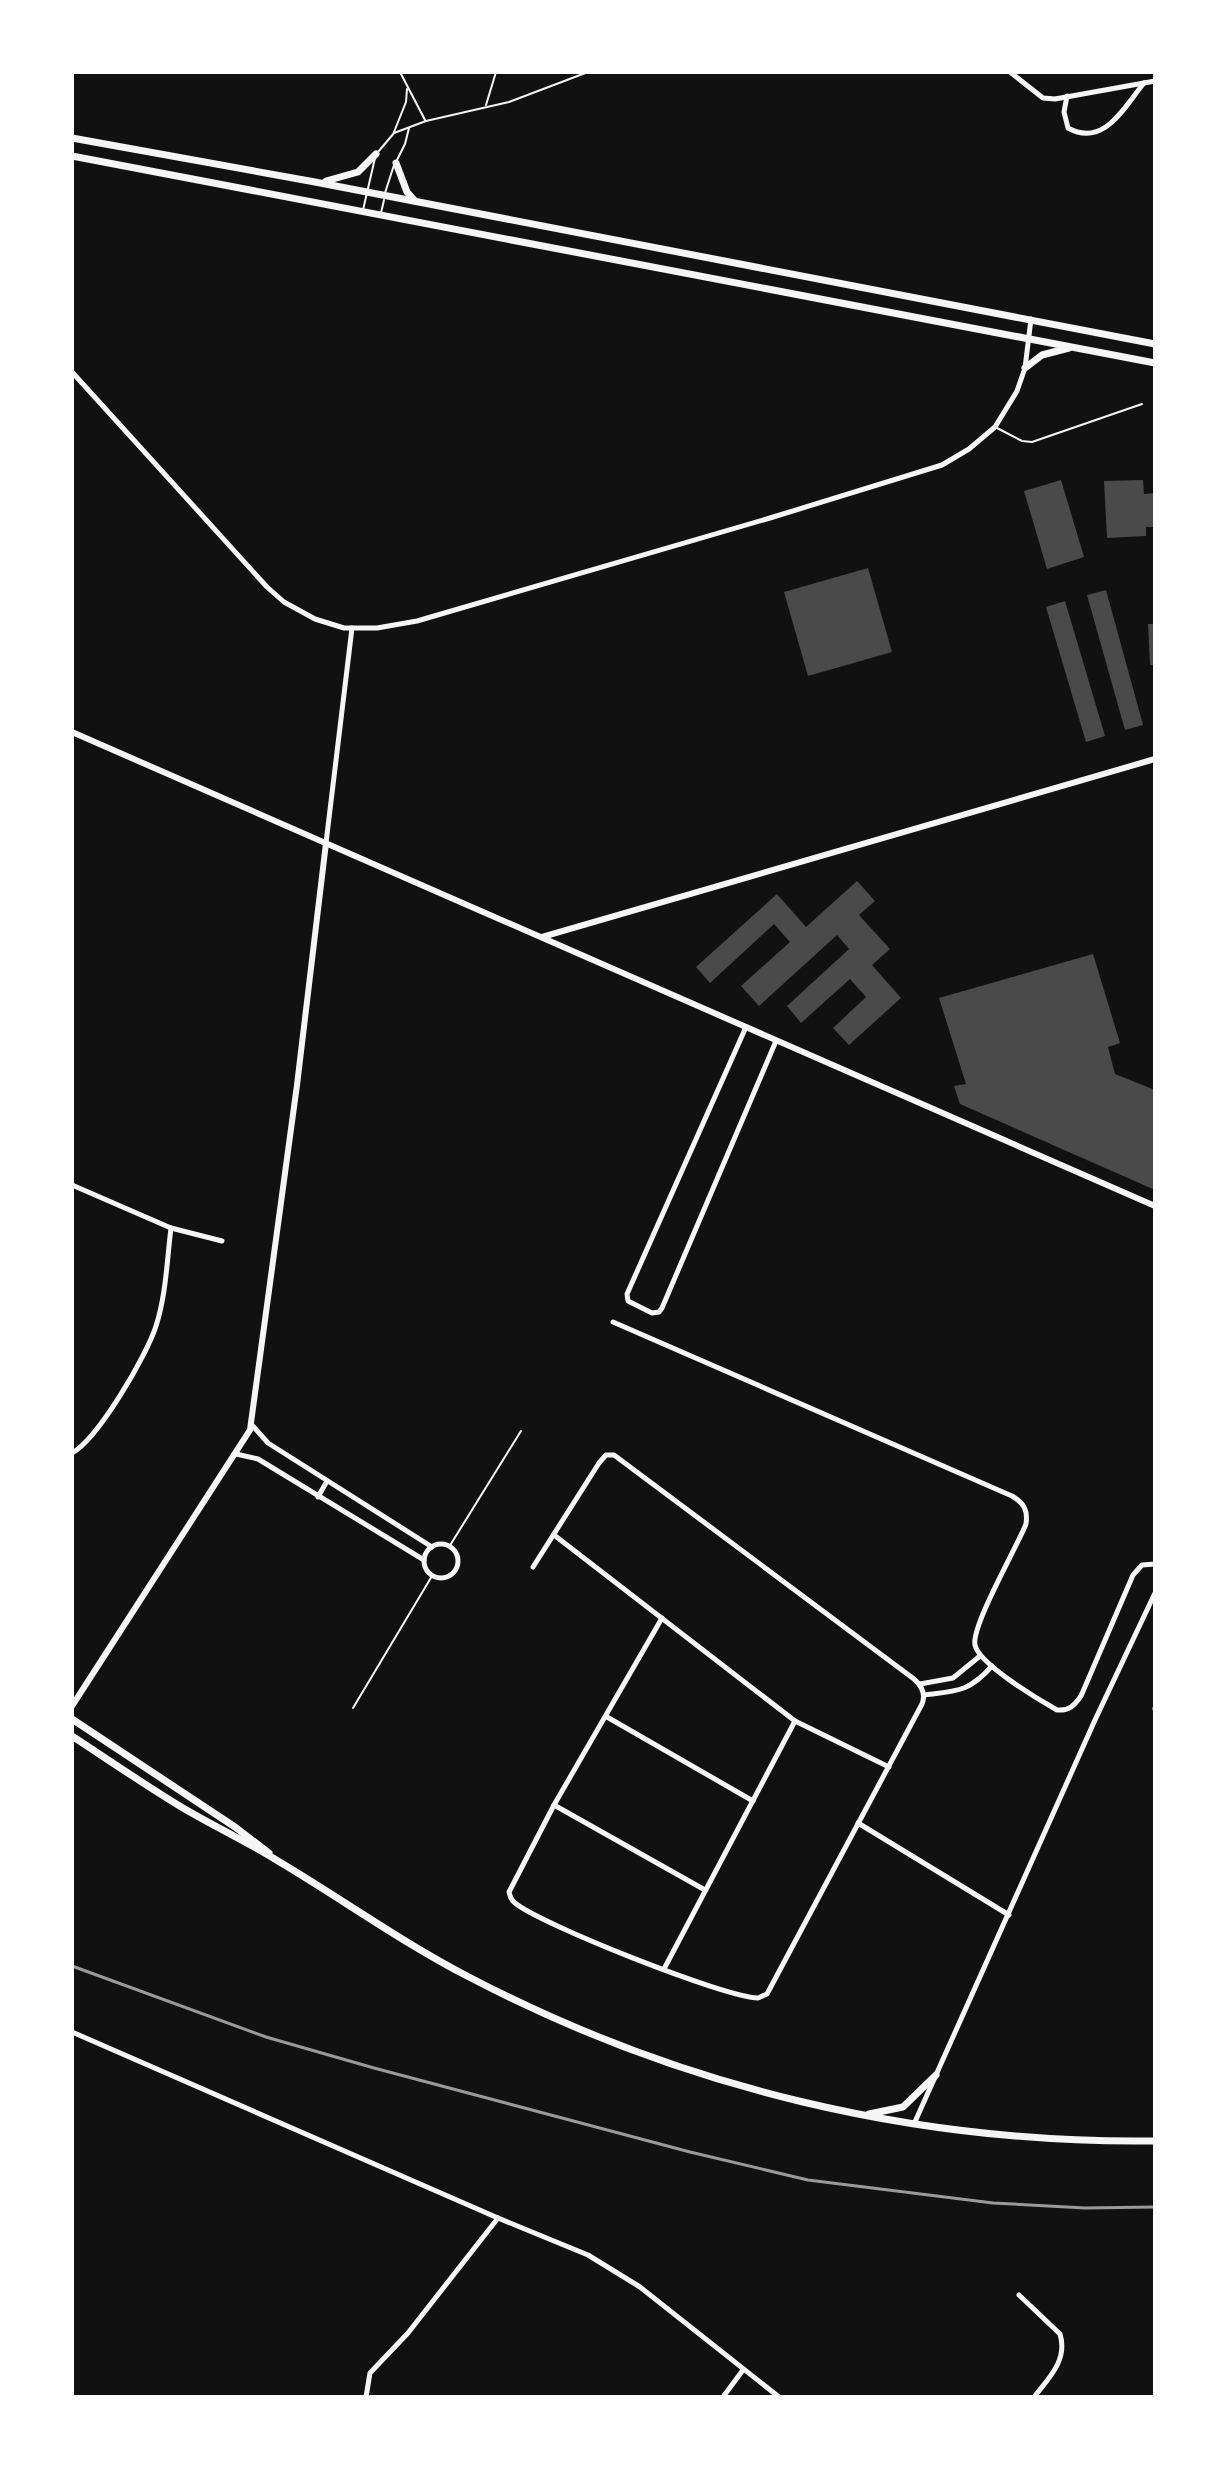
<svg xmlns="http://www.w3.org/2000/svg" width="1227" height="2469" viewBox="0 0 1227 2469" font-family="'Nunito Sans',sans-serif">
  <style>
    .building { fill: #4a4a4a }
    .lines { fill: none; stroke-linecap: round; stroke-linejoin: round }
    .service { stroke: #f5f5f5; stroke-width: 2 }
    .minor { stroke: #f5f5f5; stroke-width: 5 }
    .tertiary { stroke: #f5f5f5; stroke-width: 6 }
    .secondary { stroke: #f5f5f5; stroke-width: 7 }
    .rail { stroke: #9a9a9a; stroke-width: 3 }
  </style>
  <rect width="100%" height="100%" fill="#111"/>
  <!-- building -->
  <g class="building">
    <polygon points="1061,480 1084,557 1047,569 1024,491"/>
    <polygon points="1143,480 1144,494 1155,493 1155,527 1146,527 1146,536 1107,538 1104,481"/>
    <polygon points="868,568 892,652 808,676 784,592"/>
    <polygon points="1106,590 1143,725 1125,730 1087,595"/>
    <polygon points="1065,601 1105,736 1086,742 1046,607"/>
    <polygon points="1148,624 1155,624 1155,665 1150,665"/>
    <polygon points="857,881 875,901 859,915 890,949 872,965 901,998 849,1045 833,1028 866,997 850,979 801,1023 787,1006 849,949 837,935 759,1006 741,986 790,942 774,924 710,983 696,967 777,894 806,927"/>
    <polygon points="1093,954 1120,1043 1108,1047 1115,1074 1155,1090 1155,1190 960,1104 954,1086 966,1084 939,998"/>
  </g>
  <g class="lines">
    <!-- service -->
    <g class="service">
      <polyline points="400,72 425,120"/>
      <polyline points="486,105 496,72"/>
      <polyline points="394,132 406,102 407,89"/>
      <polyline points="378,152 394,133 426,121 509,102 588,72"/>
      <polyline points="397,160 405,144 409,128"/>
      <polyline points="385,193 394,165"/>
      <polyline points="363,210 375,158"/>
      <polyline points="381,213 384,200"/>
      <polyline points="997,428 1022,441 1032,442 1142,404"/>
      <polyline points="449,1547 521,1431"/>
      <polyline points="353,1708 432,1576"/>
    </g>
    <!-- minor -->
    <g class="minor">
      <polyline points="1010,72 1043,98 1055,99 1155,81"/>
      <path d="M1067,96L1064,112L1068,128C1104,148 1124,107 1144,83"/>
      <polyline points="72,372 267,587 284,602 315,619 344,628 377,628 417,621 770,518 942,465 969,449 995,427 1017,391 1025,368 1031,319"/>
      <polyline points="326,843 352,628"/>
      <polyline points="746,1027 627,1294 628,1301 652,1313 659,1312 662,1308 776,1041"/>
      <polyline points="72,1185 171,1228 222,1241"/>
      <path d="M613,1322L1012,1496C1024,1503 1028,1510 1026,1524C1017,1547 971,1626 975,1645C979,1664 1039,1700 1057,1710C1069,1711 1074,1706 1081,1696L1133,1575L1142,1565L1155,1564"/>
      <polyline points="251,1424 268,1443 432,1547"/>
      <path d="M72,1453C98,1439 147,1355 156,1326C166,1295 167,1260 171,1228"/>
      <polyline points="236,1454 258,1459 424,1560"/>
      <polyline points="318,1497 327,1481"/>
      <polyline points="554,1535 795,1721 889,1767"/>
      <circle cx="441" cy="1561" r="17"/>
      <path d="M533,1567L599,1463L606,1455H614L914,1679C922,1686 926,1694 922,1704L767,1994L758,1998C726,1998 540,1924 515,1903C510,1899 511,1898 509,1892L554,1805L662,1618"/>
      <polyline points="920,1684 953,1678 980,1656"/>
      <path d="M924,1695C957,1691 969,1692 992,1666"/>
      <polyline points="1155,1708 1155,1709"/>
      <polyline points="607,1717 753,1801"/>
      <polyline points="554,1805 705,1890"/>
      <polyline points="858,1823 1009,1915"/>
      <polyline points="664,1969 795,1721"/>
      <polyline points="72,2032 498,2218 588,2255 640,2287 779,2397"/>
      <polyline points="914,2124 1095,1720 1155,1593"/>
      <path d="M1019,2295L1060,2334C1068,2360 1049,2378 1034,2397"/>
      <polyline points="366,2397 370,2373 408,2333 498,2218"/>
      <polyline points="723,2397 743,2370"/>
    </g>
    <!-- tertiary -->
    <g class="tertiary">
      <polyline points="72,732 1155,1206"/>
      <polyline points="542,937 1155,759"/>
      <polyline points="72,1706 250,1430 297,1085 326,843"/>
    </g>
    <!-- secondary -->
    <g class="secondary">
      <polyline points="72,138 315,182 1155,344"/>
      <polyline points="72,156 1155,363"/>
      <polyline points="396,163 407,192 415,201"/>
      <polyline points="326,181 358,172 376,154"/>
      <polyline points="1025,368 1042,355 1069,348"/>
      <polyline points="72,1719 235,1827 269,1853"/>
      <path d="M72,1736C107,1759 142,1783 178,1805C211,1825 246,1841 278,1861C342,1899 403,1943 469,1977C681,2088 916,2144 1155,2141"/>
      <polyline points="869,2114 903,2107 936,2075"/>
    </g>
    <!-- rail -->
    <polyline class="rail" points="72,1966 266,2037 374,2068 690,2152 808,2180 993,2203 1085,2208 1155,2207"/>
  </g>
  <!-- border -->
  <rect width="1227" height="2469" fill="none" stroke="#ffffff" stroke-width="148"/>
</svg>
